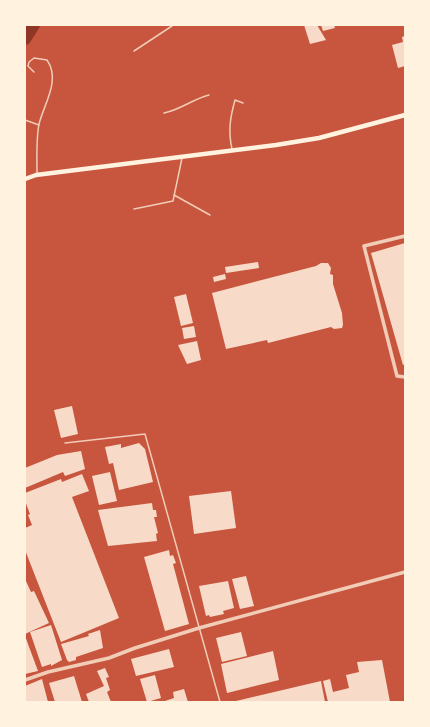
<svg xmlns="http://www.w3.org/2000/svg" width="430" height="727" viewBox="0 0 430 727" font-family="Mulish,sans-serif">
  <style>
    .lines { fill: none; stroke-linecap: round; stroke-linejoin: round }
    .river { stroke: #8f3625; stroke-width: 12 }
    .building { fill: #f7dbc8 }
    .service { stroke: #f1ccb7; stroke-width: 1.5 }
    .minor { stroke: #f1ccb7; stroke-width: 3.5 }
    .secondary { stroke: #fff3e0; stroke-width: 4.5 }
  </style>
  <rect width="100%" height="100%" fill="#c8553d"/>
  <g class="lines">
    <!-- river -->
    <polyline class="river" points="25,39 34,25"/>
  </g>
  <!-- building -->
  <g class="building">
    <polygon points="304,25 317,25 326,40 310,44"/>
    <polygon points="321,25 334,25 335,28 323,31"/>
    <polygon points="405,36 405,66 398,68 392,45 403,42 402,37"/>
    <polygon points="405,243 405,364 403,365 371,253"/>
    <polygon points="258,262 259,268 226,273 225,267"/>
    <polygon points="321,263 328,263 331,268 330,274 333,275 333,284 342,313 343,325 342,328 334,329 331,327 268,343 267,340 226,349 212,293 316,266"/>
    <polygon points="225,274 226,279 214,282 213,277"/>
    <polygon points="186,294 193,323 181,326 174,297"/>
    <polygon points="194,326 196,337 184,339 182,328"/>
    <polygon points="197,341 201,360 187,364 178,345"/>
    <polygon points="72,406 78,434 61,438 54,410"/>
    <polygon points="139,443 145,449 153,482 119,490 113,463 109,464 105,447 121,444 121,448"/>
    <polygon points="81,451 85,469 65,476 63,472 25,488 25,468 57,455"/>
    <polygon points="110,472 117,501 99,505 92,476"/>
    <polygon points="82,474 89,491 72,497 119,618 61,642 25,550 25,528 32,525 28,515 30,514 25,501 25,493 61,479 62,482"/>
    <polygon points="231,491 236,528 194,534 189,496"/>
    <polygon points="152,503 153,510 156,510 157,517 154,517 158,533 156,534 157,541 108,546 98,510"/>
    <polygon points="169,550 170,556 173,555 176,563 173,564 189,624 165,631 144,557"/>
    <polygon points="246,576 254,606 240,609 232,579"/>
    <polygon points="25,579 31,592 34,591 49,623 25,634"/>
    <polygon points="228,581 234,608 223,611 224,614 210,617 209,615 206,616 199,586"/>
    <polygon points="51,625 62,660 51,666 51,664 42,667 30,632"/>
    <polygon points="100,630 103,648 76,657 76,660 69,662 67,660 61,644 89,636 88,634"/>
    <polygon points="241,632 247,656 222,662 216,638"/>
    <polygon points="25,636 38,671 25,674"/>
    <polygon points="169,649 174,667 136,676 131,659"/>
    <polygon points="273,651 279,680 227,693 221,664"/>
    <polygon points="382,660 390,702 328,702 323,681 330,679 333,692 349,688 346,675 359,672 357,662"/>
    <polygon points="105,668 109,677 106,678 110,690 107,692 111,702 89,702 86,694 104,686 97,671"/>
    <polygon points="155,675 161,698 147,702 140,679"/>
    <polygon points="74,676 82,702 55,702 49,683"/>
    <polygon points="42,679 48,702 25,702 25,686"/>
    <polygon points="321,681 325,702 237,702 236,701"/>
    <polygon points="184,689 188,702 162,702 174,698 173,692"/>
  </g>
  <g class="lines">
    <!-- service -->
    <g class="service">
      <polyline points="134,51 172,26"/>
      <path d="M34,72L28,66L29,62L34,58L47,60C61,80 44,104 39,124C36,140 37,158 37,174"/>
      <path d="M164,113C180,110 193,99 209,95"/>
      <polyline points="25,120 39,125"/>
      <path d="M232,149C228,131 230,118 235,100L243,103"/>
      <polyline points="174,195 210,215"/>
      <polyline points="134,209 173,201 182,158"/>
      <polyline points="65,443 145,434 220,702"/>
    </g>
    <!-- minor -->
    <g class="minor">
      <polyline points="405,236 364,246 397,376 405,377"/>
      <polyline points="25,680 48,672 109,658 135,648 199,628 405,572"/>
    </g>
    <!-- secondary -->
    <polyline class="secondary" points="25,179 36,175 276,145 319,138 405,115"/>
  </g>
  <!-- border -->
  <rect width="430" height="727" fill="none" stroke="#fff3e0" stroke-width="52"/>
</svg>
